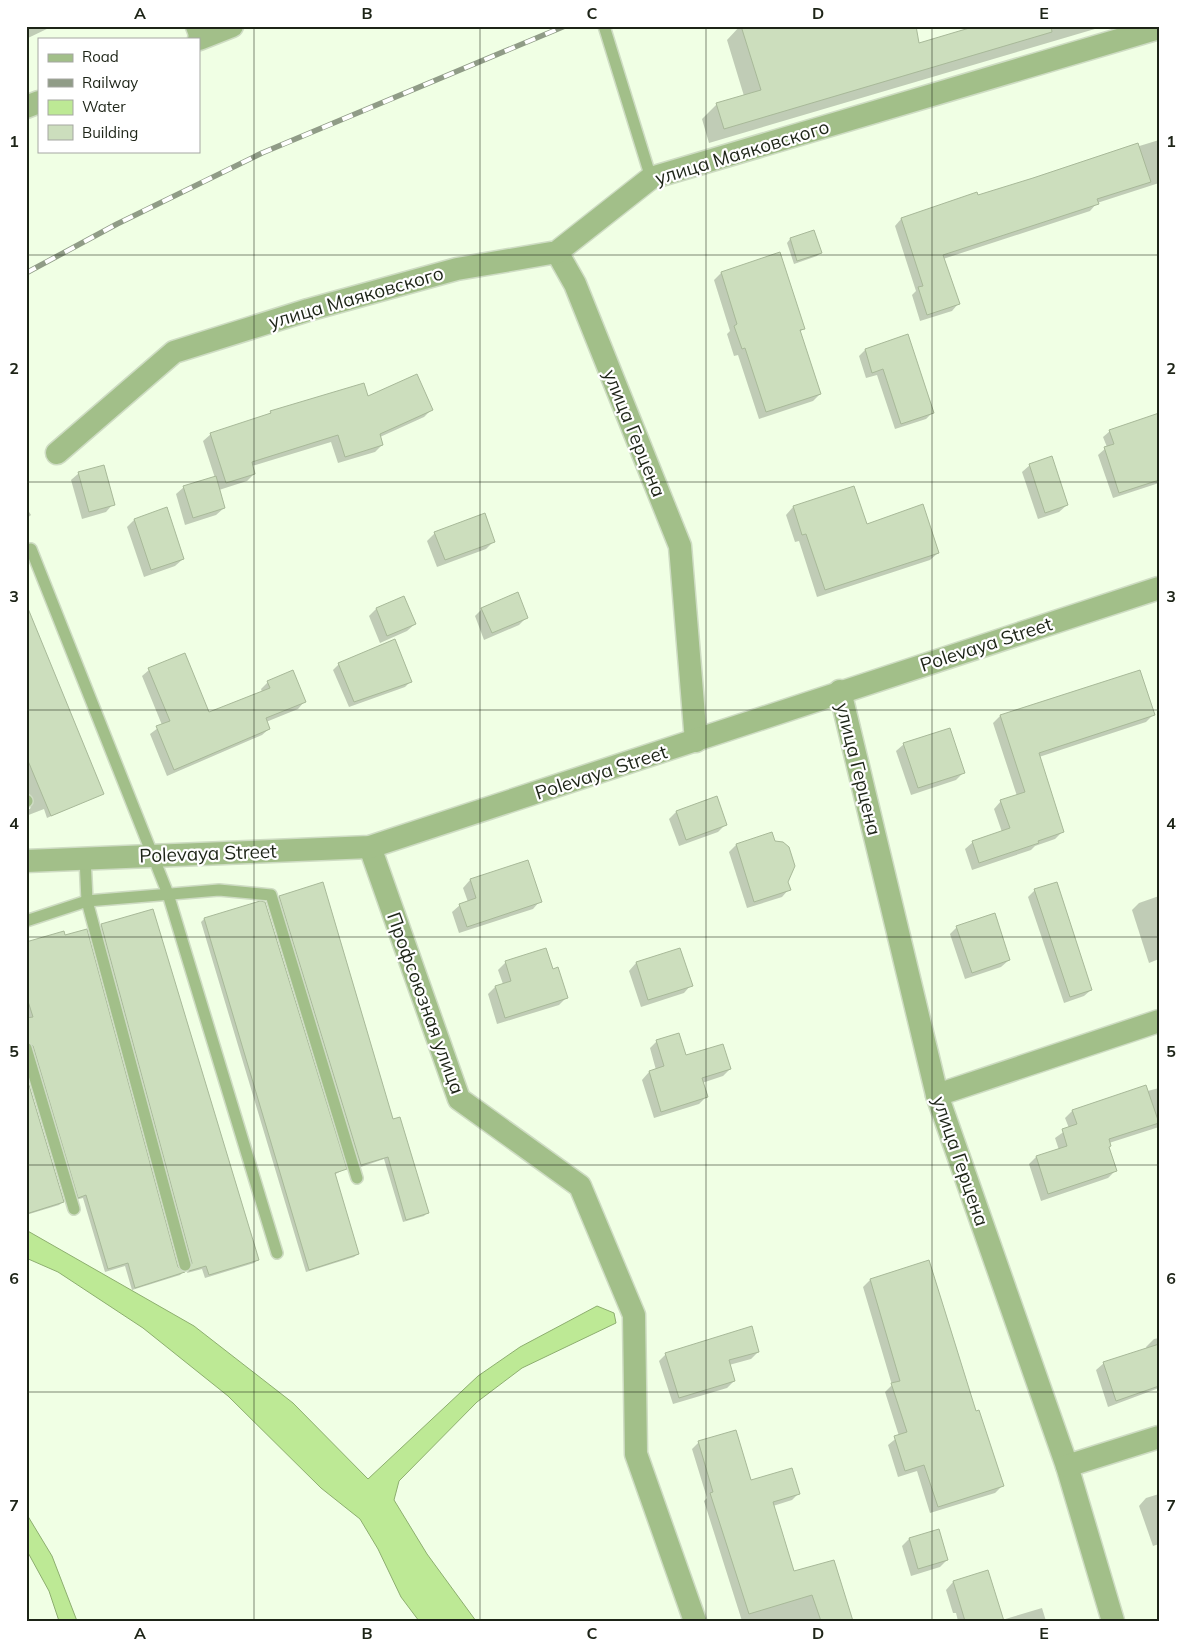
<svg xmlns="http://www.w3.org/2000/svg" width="1185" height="1647" viewBox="0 0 1185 1647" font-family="Mulish,sans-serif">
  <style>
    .water { fill: #bde995; stroke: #8dae6f }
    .shadow { fill: #0003 }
    .building { fill: #ccdebd; stroke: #a8b999 }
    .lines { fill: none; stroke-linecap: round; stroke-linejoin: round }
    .service-casing { stroke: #cedcc3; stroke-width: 14 }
    .minor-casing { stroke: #cedcc3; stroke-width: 25 }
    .service { stroke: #a2bf89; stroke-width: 11 }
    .minor { stroke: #a2bf89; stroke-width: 22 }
    .rail-casing { stroke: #909c87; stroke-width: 5.5 }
    .rail { stroke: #fff; stroke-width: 4; stroke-dasharray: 11; stroke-linecap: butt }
    .grid { fill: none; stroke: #1d2417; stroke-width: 1; stroke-opacity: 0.55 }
    .labels { text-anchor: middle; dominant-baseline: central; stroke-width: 4.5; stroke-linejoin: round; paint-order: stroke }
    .street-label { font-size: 19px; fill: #1d2417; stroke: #fff }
    .neatline { fill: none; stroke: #1d2417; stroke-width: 2 }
    .grid-label { font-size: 16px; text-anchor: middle; font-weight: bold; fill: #1d2417 }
  </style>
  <rect width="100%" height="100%" fill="#f0ffe4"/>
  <!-- water -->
  <g class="water">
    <polygon points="26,1230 194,1326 293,1403 368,1479 478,1376 520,1347 597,1306 614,1313 616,1323 522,1368 477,1402 399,1481 394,1500 427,1554 476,1621 419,1621 401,1597 378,1549 360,1519 321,1488 228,1396 143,1328 58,1272 26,1258"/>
    <polygon points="26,1513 52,1556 77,1621 59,1621 49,1591 26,1549"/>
  </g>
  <!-- shadow -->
  <g class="shadow">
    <polygon points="26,26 53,26 28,38"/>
    <polygon points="740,26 861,26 822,73 980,26 1105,26 709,143 702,119 717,104 744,96 727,40"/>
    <polygon points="1159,140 1159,183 1097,203 1090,211 943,259 958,304 952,311 920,321 912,295 916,291 895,226 901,219"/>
    <polygon points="813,232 820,253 817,256 794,264 787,243 790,239"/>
    <polygon points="721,273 803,329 799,333 820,394 813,401 759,419 738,355 734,356 727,334 730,331 714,280"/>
    <polygon points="865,350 932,413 926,419 895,429 877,375 866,378 859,356"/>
    <polygon points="368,398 431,410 424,417 380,437 382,445 375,452 338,463 331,442 252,466 254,474 247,481 219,490 224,508 216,515 185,525 176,494 184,487 215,478 203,441 211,434 267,416 271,412"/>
    <polygon points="1159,415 1159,483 1113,498 1098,455 1107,447 1103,437 1110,431"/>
    <polygon points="1030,465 1067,505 1059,512 1038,519 1022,472"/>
    <polygon points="79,473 113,504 106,512 82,519 71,480"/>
    <polygon points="853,488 866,525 938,553 930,560 817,597 799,541 795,542 786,515 793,507"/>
    <polygon points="26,507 31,515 26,519"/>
    <polygon points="134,520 183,559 175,566 144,577 127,527"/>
    <polygon points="435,533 494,541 486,549 437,567 427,541"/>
    <polygon points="404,598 415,624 407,631 380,643 369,616 376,609"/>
    <polygon points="26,607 103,793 47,818 44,809 26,816 26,809 30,809 32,803 26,797"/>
    <polygon points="482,609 527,617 519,625 484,640 475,616"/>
    <polygon points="184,655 209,714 262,692 261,689 268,682 304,702 298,709 266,722 269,729 262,735 167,776 150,734 162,725 142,676 149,670"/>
    <polygon points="339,664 411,681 405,687 349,707 333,670"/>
    <polygon points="1154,714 1146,722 1039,757 1062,832 1055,839 1035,846 1031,850 972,870 965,849 973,842 1002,832 994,809 1001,801 1017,796 993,723 1000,716"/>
    <polygon points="904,744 963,773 956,780 911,795 896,751"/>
    <polygon points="676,812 726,824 718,832 679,846 669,819"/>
    <polygon points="771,834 789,889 782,897 747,908 729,852 736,845"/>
    <polygon points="527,862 540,901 533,909 459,933 452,912 460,905 468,902 463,888 470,880"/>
    <polygon points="1035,890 1091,990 1084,996 1064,1003 1028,897"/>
    <polygon points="1159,896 1159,959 1149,963 1132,910 1139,903"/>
    <polygon points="280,897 392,1120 428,1212 424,1216 403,1222 384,1159 358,1168 276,900"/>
    <polygon points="204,919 345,1169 334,1175 358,1254 354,1257 306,1272 201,922"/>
    <polygon points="102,925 257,1260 254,1263 205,1278 202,1269 187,1273 189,1267 98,929"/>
    <polygon points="957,927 1009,960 1001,967 965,979 950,934"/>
    <polygon points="26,944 177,1268 183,1272 180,1275 132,1290 125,1266 105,1272 83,1198 75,1200 26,1045"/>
    <polygon points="679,949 691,985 684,993 641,1007 629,971 636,963"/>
    <polygon points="506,962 552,971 567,997 559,1005 497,1024 488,994 495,987 503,984 498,970"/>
    <polygon points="657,1041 685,1057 730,1069 723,1076 702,1083 706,1097 699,1104 654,1118 642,1080 649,1072 656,1070 650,1048"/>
    <polygon points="26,1079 63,1202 59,1205 26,1215"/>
    <polygon points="1159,1088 1159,1127 1109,1143 1108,1148 1115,1171 1108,1178 1041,1201 1029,1164 1036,1157 1059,1150 1055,1138 1069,1128 1065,1118 1072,1111"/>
    <polygon points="870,1280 975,1413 1002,1486 995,1493 930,1513 917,1471 898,1477 888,1445 899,1436 885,1392 892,1385 863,1287"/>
    <polygon points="1159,1338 1159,1388 1108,1407 1096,1370 1104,1363 1147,1349 1146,1347 1154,1339"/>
    <polygon points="758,1352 751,1359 729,1365 734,1381 727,1388 673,1404 659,1361 666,1354"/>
    <polygon points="699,1442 750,1482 799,1493 792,1500 773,1506 794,1573 852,1621 742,1621 704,1501 707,1498 692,1449"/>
    <polygon points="1159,1494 1159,1544 1153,1546 1139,1506 1146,1498"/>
    <polygon points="909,1539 947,1560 940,1567 911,1576 902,1546"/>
    <polygon points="988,1572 1002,1620 1042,1608 1046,1621 958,1621 956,1613 953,1613 946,1590 953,1582"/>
  </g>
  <!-- building -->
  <g class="building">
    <polygon points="741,26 916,26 919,43 976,26 1051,26 1052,32 724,129 716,103 761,90"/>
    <polygon points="1138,143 1151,182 1097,199 1099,204 943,255 960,304 927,315 918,287 923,286 901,218 977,192 978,195 1033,178"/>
    <polygon points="814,230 822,253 797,261 790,238"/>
    <polygon points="780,252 805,329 800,330 821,394 766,412 745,348 742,349 734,326 737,324 721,272"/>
    <polygon points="908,334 934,413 901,424 883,369 872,373 865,349"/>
    <polygon points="417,374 433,410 380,434 383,445 345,457 338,435 252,462 255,474 226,483 210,433 271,413 270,411 364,383 368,396"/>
    <polygon points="1159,413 1159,480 1119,493 1104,447 1114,444 1109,430"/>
    <polygon points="1052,456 1068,505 1045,513 1029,464"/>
    <polygon points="104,465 115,505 89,512 78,472"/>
    <polygon points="216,476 225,508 193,518 183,486"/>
    <polygon points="854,486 867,524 923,504 939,553 825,590 806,534 802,535 793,506"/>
    <polygon points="167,507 184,559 151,570 134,519"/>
    <polygon points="485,513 495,542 445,560 434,532"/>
    <polygon points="518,592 528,618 492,633 481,608"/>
    <polygon points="404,596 416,624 387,636 376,608"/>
    <polygon points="27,606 104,794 51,816 26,756"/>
    <polygon points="395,639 412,682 354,702 338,663"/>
    <polygon points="185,653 209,712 270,688 267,681 293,670 306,702 266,718 270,729 174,770 156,726 170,721 148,668"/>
    <polygon points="1140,670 1155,715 1039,753 1064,832 1038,841 1039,843 979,863 972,841 1010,828 1000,800 1025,792 1000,715"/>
    <polygon points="950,728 965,773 918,788 903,743"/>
    <polygon points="717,796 727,825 686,840 676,811"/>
    <polygon points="772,832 775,841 783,842 789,847 795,866 788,882 791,890 754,902 736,844"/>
    <polygon points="528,860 542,902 467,927 459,904 476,898 470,879"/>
    <polygon points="323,882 393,1119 400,1117 429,1213 406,1220 388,1157 361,1165 279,896"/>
    <polygon points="1057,882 1092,990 1070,997 1034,889"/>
    <polygon points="260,901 265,902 347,1169 335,1173 359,1254 309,1270 204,918"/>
    <polygon points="153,909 259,1260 209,1275 206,1266 189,1271 192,1263 101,924"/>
    <polygon points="995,913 1010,960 972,973 956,926"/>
    <polygon points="87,929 178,1267 185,1272 135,1288 128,1263 108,1269 86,1195 78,1198 33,1046 26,1041 26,1018 33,1017 26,995 26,942 64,931 65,935"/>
    <polygon points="546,948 553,969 558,967 568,998 505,1018 495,986 511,981 505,961"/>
    <polygon points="680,948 693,986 648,1000 636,962"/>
    <polygon points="679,1033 686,1055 723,1044 731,1069 702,1078 708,1097 661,1112 649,1071 664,1066 656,1040"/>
    <polygon points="26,1075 64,1202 26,1214"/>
    <polygon points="1146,1085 1159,1123 1109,1139 1111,1146 1109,1147 1117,1171 1048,1194 1036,1156 1067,1146 1062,1129 1077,1124 1072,1110"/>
    <polygon points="929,1260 976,1411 979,1410 1004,1486 938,1507 924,1465 905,1471 894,1436 907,1432 891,1383 900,1381 870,1279"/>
    <polygon points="752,1326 759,1352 729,1360 735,1381 679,1398 665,1353"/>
    <polygon points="1159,1344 1159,1386 1116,1401 1103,1362"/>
    <polygon points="736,1430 751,1480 792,1468 800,1494 773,1502 794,1571 834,1560 853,1621 821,1621 812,1595 749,1614 710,1493 713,1492 698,1441"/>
    <polygon points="939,1529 948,1560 918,1569 909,1538"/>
    <polygon points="988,1570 1004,1621 965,1621 953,1581"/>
  </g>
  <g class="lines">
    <defs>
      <g id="service">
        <polyline points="191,26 196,39"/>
        <polyline points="604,26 651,178"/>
        <polyline points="26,552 31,549 168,894 277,1253"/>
        <polyline points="26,800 27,801"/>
        <polyline points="85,857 87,901 185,1265"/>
        <polyline points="26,921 87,901 219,890 271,895 357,1178"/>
        <polyline points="26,1048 74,1209"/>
      </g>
      <g id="minor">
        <polyline points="199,39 232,26"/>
        <polyline points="26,107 39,102"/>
        <polyline points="557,252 575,284 680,546 696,741"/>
        <polyline points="57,453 174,352 308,310 457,269 557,252 651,178 1159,28"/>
        <polyline points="840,691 937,1095 1067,1466 1113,1621"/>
        <polyline points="370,847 459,1099 580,1186 634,1315 636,1454 695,1621"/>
        <polyline points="26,861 370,847 1159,588"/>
        <polyline points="937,1095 1159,1021"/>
        <polyline points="1067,1466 1159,1437"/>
      </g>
    </defs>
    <!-- service casing -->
    <use href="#service" class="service-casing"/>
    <!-- minor casing -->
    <use href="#minor" class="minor-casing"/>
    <!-- service -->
    <use href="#service" class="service"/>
    <!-- minor -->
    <use href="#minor" class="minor"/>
    <defs>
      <polyline id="rail" points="26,273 117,224 262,153 565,26"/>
    </defs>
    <!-- rail casing -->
    <use href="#rail" class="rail-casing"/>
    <!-- rail -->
    <use href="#rail" class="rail"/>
  </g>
  <!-- grid -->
  <path class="grid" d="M254,26V1621M480,26V1621M706,26V1621M932,26V1621M26,255H1159M26,482H1159M26,710H1159M26,937H1159M26,1165H1159M26,1392H1159"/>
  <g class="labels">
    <!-- street labels -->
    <g class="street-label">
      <text transform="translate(742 152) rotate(-17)">улица Маяковского</text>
      <text transform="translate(356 297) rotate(-16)">улица Маяковского</text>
      <text transform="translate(635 433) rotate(68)">улица Герцена</text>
      <text transform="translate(986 644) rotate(-18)">Polevaya Street</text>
      <text transform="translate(859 769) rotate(76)">улица Герцена</text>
      <text transform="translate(601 772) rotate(-18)">Polevaya Street</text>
      <text transform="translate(208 853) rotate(-2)">Polevaya Street</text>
      <text transform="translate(426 1003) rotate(70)">Профсоюзная улица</text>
      <text transform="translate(961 1161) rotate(71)">улица Герцена</text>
    </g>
  </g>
  <!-- border -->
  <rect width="1185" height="1647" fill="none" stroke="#ffffff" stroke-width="55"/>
  <!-- legend -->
  <rect x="38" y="38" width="162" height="115" fill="#ffffff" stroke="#a5a7a2"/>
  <rect x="48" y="54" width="25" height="8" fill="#a2bf89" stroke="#a5a7a2"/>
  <text x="82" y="62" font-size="15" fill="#1d2417">Road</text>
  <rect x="48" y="79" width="25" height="8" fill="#909c87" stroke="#a5a7a2"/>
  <text x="82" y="88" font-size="15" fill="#1d2417">Railway</text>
  <rect x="48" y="100" width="25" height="15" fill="#bde995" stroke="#a5a7a2"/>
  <text x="82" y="112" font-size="15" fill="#1d2417">Water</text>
  <rect x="48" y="125" width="25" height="15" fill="#ccdebd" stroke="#a5a7a2"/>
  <text x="82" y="138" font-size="15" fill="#1d2417">Building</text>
  <rect x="28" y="28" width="1130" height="1592" class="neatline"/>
  <g class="grid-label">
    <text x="140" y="19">A</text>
    <text x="367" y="19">B</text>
    <text x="592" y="19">C</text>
    <text x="818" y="19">D</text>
    <text x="1044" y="19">E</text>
    <text x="14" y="147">1</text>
    <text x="1171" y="147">1</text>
    <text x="14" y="374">2</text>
    <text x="1171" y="374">2</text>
    <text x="14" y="602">3</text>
    <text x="1171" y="602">3</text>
    <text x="14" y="829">4</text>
    <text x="1171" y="829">4</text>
    <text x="14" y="1057">5</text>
    <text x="1171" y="1057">5</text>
    <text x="14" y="1284">6</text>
    <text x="1171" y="1284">6</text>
    <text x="14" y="1511">7</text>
    <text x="1171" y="1511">7</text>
    <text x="140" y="1639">A</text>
    <text x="367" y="1639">B</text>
    <text x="592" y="1639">C</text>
    <text x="818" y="1639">D</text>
    <text x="1044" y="1639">E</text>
  </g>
</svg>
